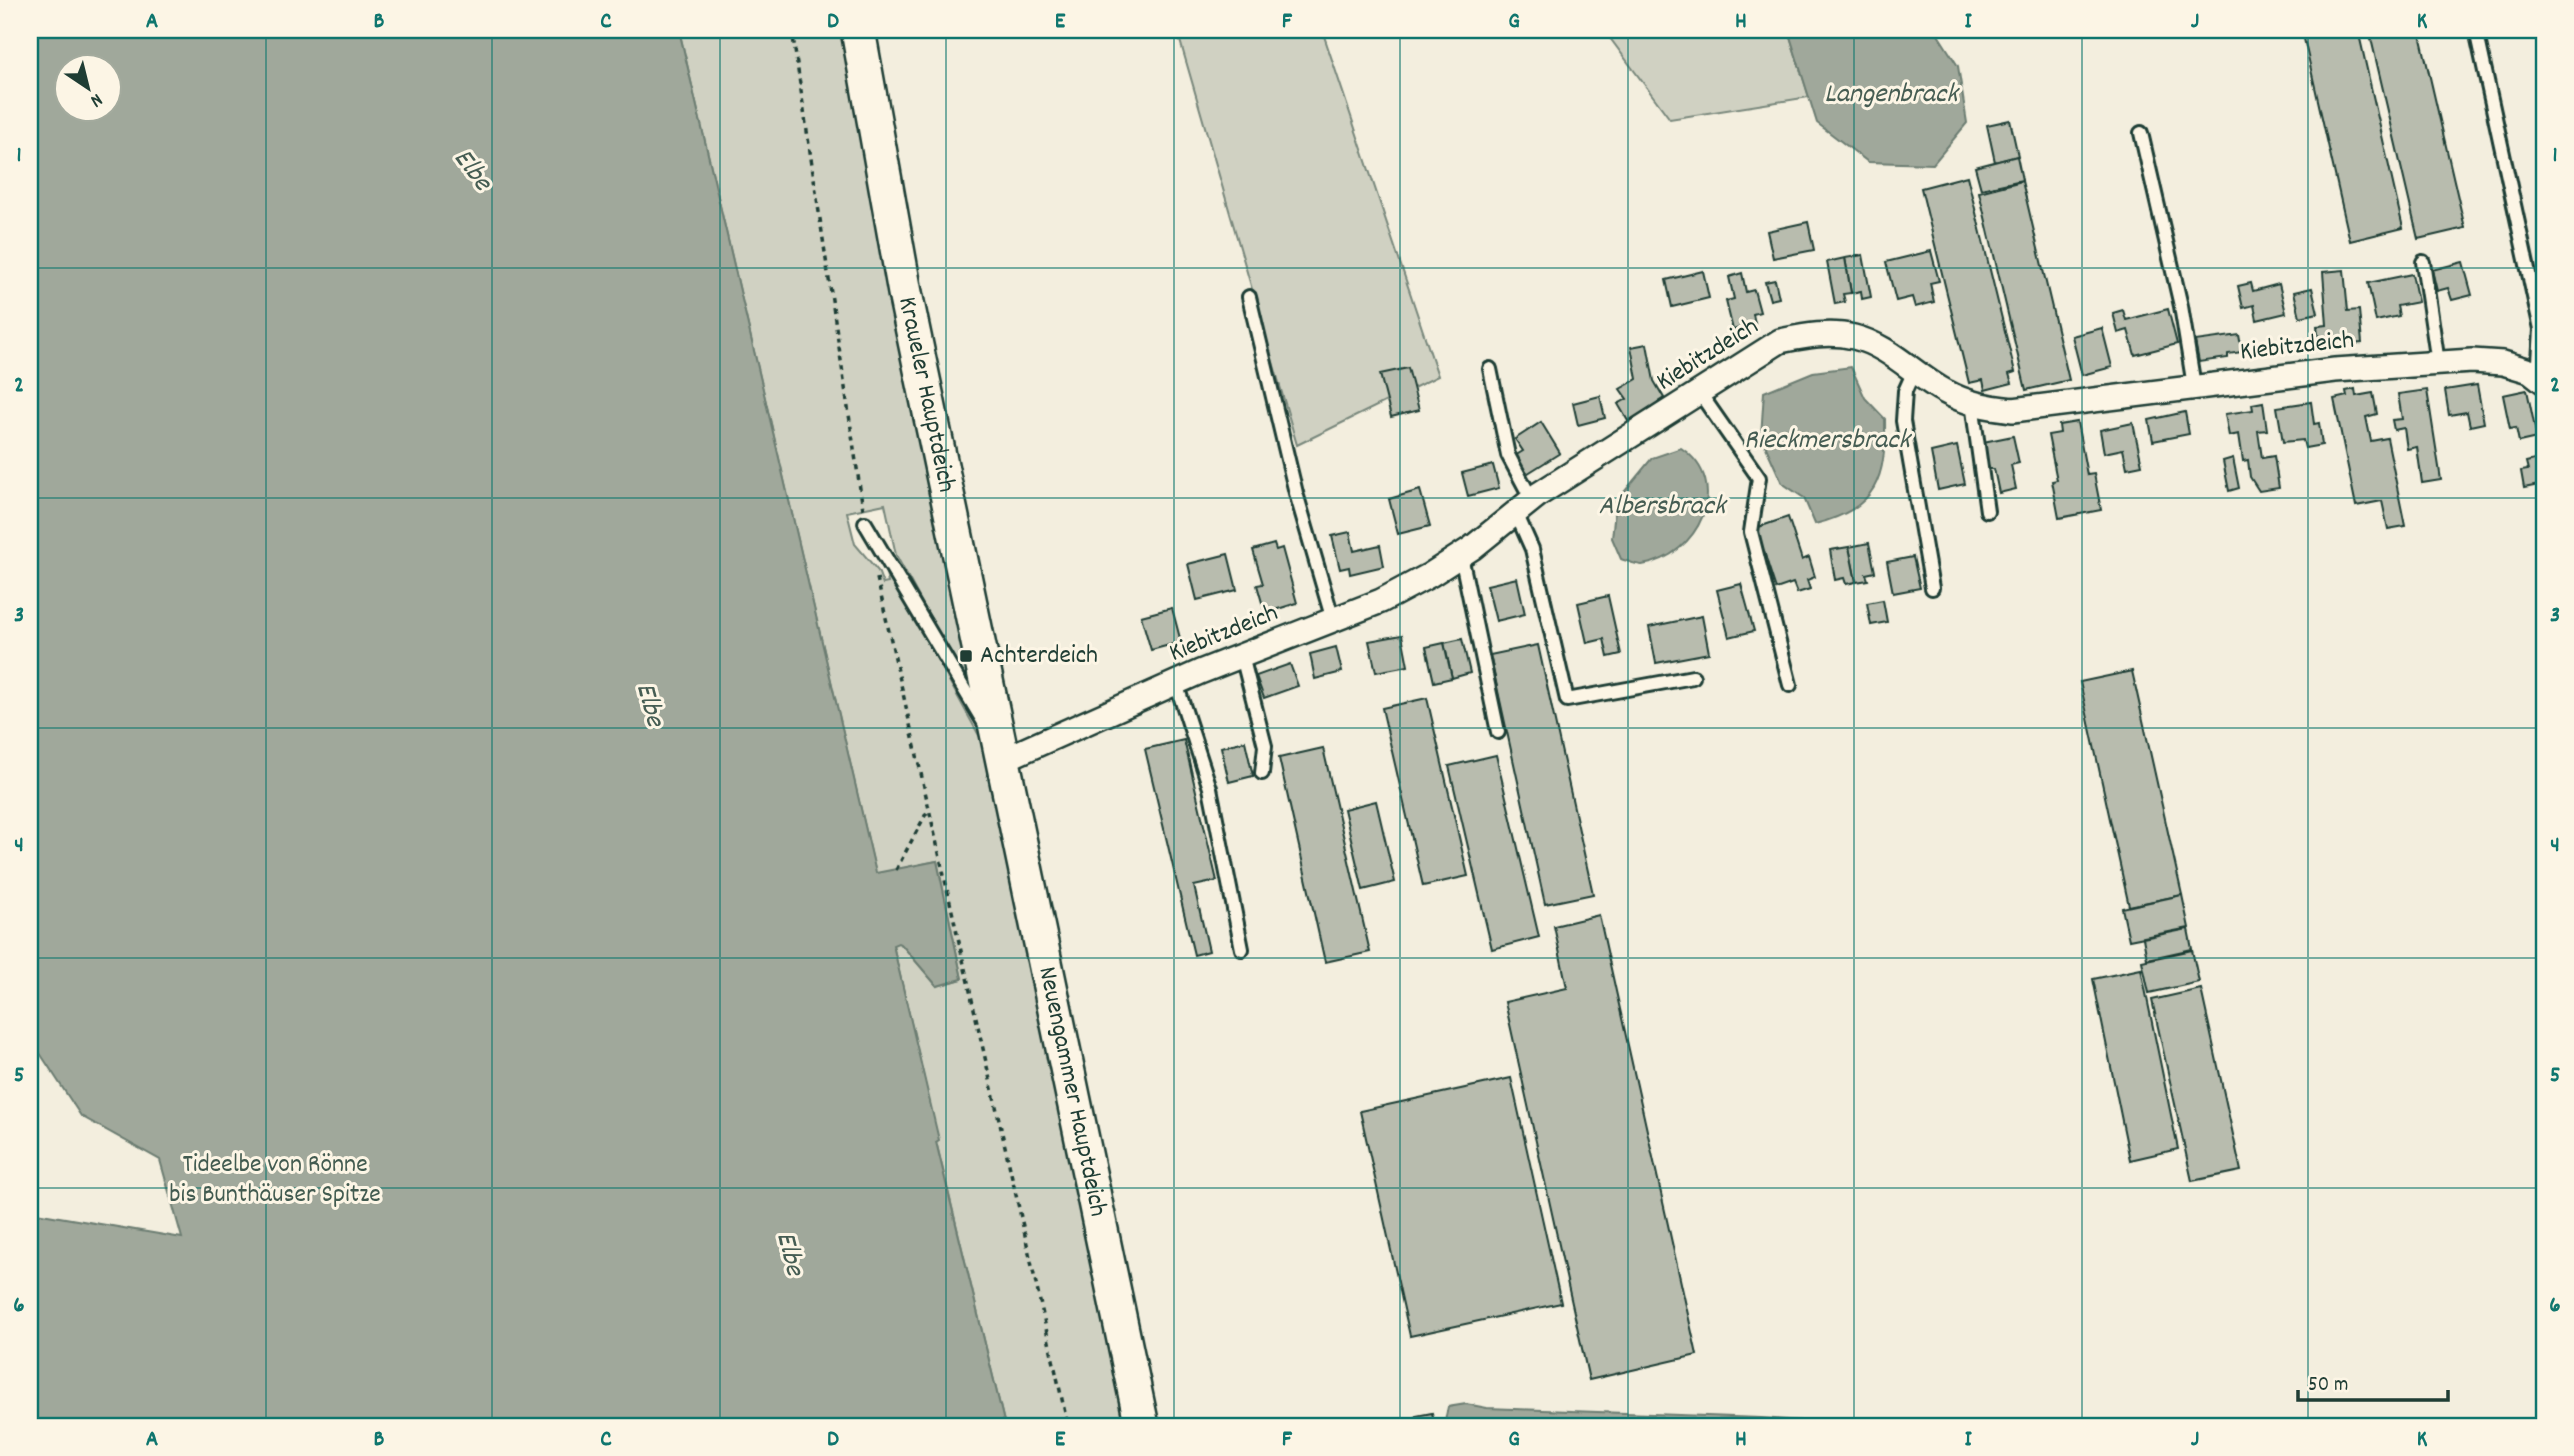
<svg xmlns="http://www.w3.org/2000/svg" width="2574" height="1456" viewBox="0 0 2574 1456" font-family="Dekko,sans-serif">
  <style>
    .green { fill: #d0d1c2; stroke: #78877b; stroke-width: 2 }
    .water { fill: #a0a89b; stroke: #6c7d72; stroke-width: 2; fill-rule: evenodd }
    .building { fill: #b8bcae; stroke: #1f3d34; stroke-width: 2 }
    .lines { fill: none; stroke-linecap: round; stroke-linejoin: round }
    .lane-casing { stroke: #1f3d34; stroke-width: 18 }
    .street-casing { stroke: #1f3d34; stroke-width: 28 }
    .secondary-casing { stroke: #1f3d34; stroke-width: 38 }
    .path { stroke: #1f3d34; stroke-width: 3.5; stroke-dasharray: 5 5; stroke-linecap: butt }
    .lane { stroke: #fcf5e5; stroke-width: 12 }
    .street { stroke: #fcf5e5; stroke-width: 23 }
    .secondary { stroke: #fcf5e5; stroke-width: 33 }
    .grid { fill: none; stroke: #0f766e; stroke-width: 2; stroke-opacity: 0.55 }
    .poi-dot { fill: #1f3d34; stroke: #fcf5e5; stroke-width: 2.5 }
    .labels { text-anchor: middle; dominant-baseline: central; stroke-width: 6; stroke-linejoin: round; paint-order: stroke }
    .street-label { font-size: 26px; fill: #1f3d34; stroke: #fcf5e5 }
    .poi-label { font-size: 26px; fill: #1f3d34; stroke: #fcf5e5; text-anchor: start }
    .park-label { font-size: 26px; fill: #425b50; stroke: #fcf5e5 }
    .water-label { font-size: 28px; font-style: italic; fill: #465d53; stroke: #fcf5e5 }
    .neatline { fill: none; stroke: #0f766e; stroke-width: 2.5 }
    .grid-label { font-size: 23px; text-anchor: middle; font-weight: bold; fill: #0f766e }
  </style>
  <rect width="100%" height="100%" fill="#f3eede"/>
  <filter id="ink" filterUnits="userSpaceOnUse"><feTurbulence type="fractalNoise" baseFrequency=".0143" numOctaves="2"/><feDisplacementMap in="SourceGraphic" scale="14" xChannelSelector="R" yChannelSelector="G"/><feConvolveMatrix kernelMatrix="1 2 1 2 8 2 1 2 1" color-interpolation-filters="sRGB"/></filter>
  <g filter="url(#ink)">
    <!-- green -->
    <g class="green">
      <polygon points="679,30 844,30 978,706 896,555 885,504 847,512 855,544 878,571 883,584 888,583 884,562 987,750 1130,1426 1005,1426 936,1141 938,1139 893,945 898,942 902,945 937,986 962,979 937,861 876,874"/>
      <polygon points="1177,30 1322,30 1438,376 1297,445"/>
      <polygon points="1604,30 1788,30 1809,97 1670,119"/>
    </g>
    <!-- water -->
    <g class="water">
      <path d="M30,30H679L876,873L937,861L962,979L937,986L902,945L898,943L893,945L939,1140L936,1142L1005,1426H30V1212L182,1238L160,1160L81,1116L30,1038ZM66,66H108V108H66Z"/>
      <polygon points="1788,30 1935,30 1958,66 1967,123 1933,164 1868,162 1817,123"/>
      <path d="M1851,367L1865,398L1885,419C1886,479 1877,508 1815,524L1804,498L1782,483L1761,436L1764,392L1813,372Z"/>
      <path d="M1681,448C1734,483 1698,557 1642,565C1636,565 1627,561 1621,559L1612,538L1616,502L1652,458Z"/>
      <polygon points="1466,1404 1487,1408 1761,1418 1873,1426 1441,1426 1444,1425 1448,1407"/>
    </g>
    <!-- building -->
    <g class="building">
      <polygon points="2217,30 2247,30 2220,38"/>
      <polygon points="2302,30 2358,30 2403,228 2350,241"/>
      <polygon points="2369,30 2419,30 2465,228 2418,239"/>
      <polygon points="2010,120 2018,156 1995,162 1987,125"/>
      <polygon points="2017,156 2022,180 1981,189 1975,167"/>
      <polygon points="1967,176 2015,372 2009,374 2012,383 1985,390 1983,380 1969,383 1921,188"/>
      <polygon points="2022,181 2069,380 2026,390 1979,192"/>
      <polygon points="1808,222 1814,250 1773,258 1767,231"/>
      <polygon points="1931,251 1939,281 1930,283 1934,302 1915,307 1912,297 1896,301 1886,262"/>
      <polygon points="1863,255 1871,297 1862,299 1861,291 1851,293 1845,258"/>
      <polygon points="1845,258 1851,293 1843,294 1845,302 1835,304 1827,262"/>
      <polygon points="2463,262 2472,295 2452,300 2448,288 2437,291 2432,270"/>
      <polygon points="2344,270 2348,311 2359,310 2362,343 2319,347 2317,326 2327,325 2323,272"/>
      <polygon points="1703,271 1709,298 1672,307 1666,280"/>
      <polygon points="1742,273 1746,292 1754,290 1760,312 1753,314 1755,324 1733,330 1726,301 1734,299 1729,277"/>
      <polygon points="2412,274 2418,302 2397,306 2399,316 2376,321 2368,283"/>
      <polygon points="1775,280 1779,298 1770,300 1765,282"/>
      <polygon points="2251,283 2253,291 2279,284 2286,313 2257,320 2254,305 2243,308 2238,286"/>
      <polygon points="2312,288 2318,313 2300,317 2294,292"/>
      <polygon points="2168,309 2177,344 2135,355 2128,330 2118,333 2113,313 2123,310 2126,320"/>
      <polygon points="2102,328 2112,367 2082,375 2072,336"/>
      <polygon points="2239,335 2242,352 2228,354 2228,358 2199,362 2195,341"/>
      <polygon points="1647,344 1654,381 1664,398 1628,421 1618,404 1627,399 1620,389 1637,379 1631,347"/>
      <polygon points="1408,368 1419,410 1391,417 1380,374"/>
      <polygon points="2477,385 2484,423 2470,426 2467,412 2449,415 2445,390"/>
      <polygon points="2355,389 2356,396 2373,393 2377,414 2366,417 2371,441 2387,438 2405,526 2388,529 2382,501 2356,506 2334,399 2347,396 2346,391"/>
      <polygon points="2427,390 2441,480 2422,483 2417,447 2407,449 2404,428 2394,430 2392,420 2402,419 2398,394"/>
      <polygon points="2527,390 2537,438 2519,442 2516,428 2510,429 2503,395"/>
      <polygon points="1600,396 1605,418 1578,425 1573,403"/>
      <polygon points="2263,402 2267,430 2258,431 2262,458 2274,456 2279,488 2259,491 2250,477 2248,460 2243,461 2239,434 2229,436 2225,414 2253,410 2252,404"/>
      <polygon points="2311,402 2314,424 2319,423 2322,445 2305,448 2303,440 2283,442 2277,407"/>
      <polygon points="2185,412 2189,434 2153,441 2149,420"/>
      <polygon points="1541,422 1560,453 1525,475 1513,457 1523,451 1515,439"/>
      <polygon points="2077,422 2087,475 2094,474 2101,510 2059,518 2052,481 2057,480 2048,435 2060,433 2059,425"/>
      <polygon points="2133,423 2142,465 2127,468 2123,449 2104,453 2100,430"/>
      <polygon points="2013,436 2019,463 2011,465 2016,489 1999,493 1994,469 1989,469 1983,442"/>
      <polygon points="1957,446 1965,484 1938,490 1931,452"/>
      <polygon points="2233,458 2239,488 2229,491 2223,461"/>
      <polygon points="2543,458 2544,484 2524,488 2521,471 2528,470 2526,462"/>
      <polygon points="1493,465 1499,488 1468,496 1462,473"/>
      <polygon points="1420,490 1430,526 1398,534 1389,499"/>
      <polygon points="1788,517 1802,560 1809,557 1815,577 1807,580 1810,589 1797,593 1793,583 1776,589 1756,528"/>
      <polygon points="1350,532 1354,551 1380,545 1384,566 1350,574 1349,567 1340,569 1332,536"/>
      <polygon points="1869,543 1875,572 1866,574 1868,580 1856,582 1849,547"/>
      <polygon points="1274,544 1276,550 1282,548 1297,603 1265,613 1257,585 1263,584 1253,550"/>
      <polygon points="1849,547 1856,582 1846,584 1844,578 1835,580 1830,550"/>
      <polygon points="1228,554 1237,590 1197,600 1188,564"/>
      <polygon points="1913,557 1920,588 1893,593 1887,562"/>
      <polygon points="1517,578 1525,614 1496,621 1487,585"/>
      <polygon points="1741,584 1754,631 1729,637 1717,590"/>
      <polygon points="1608,596 1621,654 1608,657 1604,639 1587,643 1578,603"/>
      <polygon points="1883,600 1887,622 1871,625 1867,603"/>
      <polygon points="1172,608 1181,642 1151,650 1141,616"/>
      <polygon points="1702,616 1709,653 1656,663 1649,627"/>
      <polygon points="1402,635 1408,666 1376,672 1369,641"/>
      <polygon points="1462,639 1470,673 1452,678 1444,643"/>
      <polygon points="1444,643 1452,678 1434,682 1426,647"/>
      <polygon points="1538,645 1593,894 1545,904 1490,655"/>
      <polygon points="1336,647 1342,672 1315,679 1310,654"/>
      <polygon points="1290,664 1298,686 1264,698 1256,676"/>
      <polygon points="2132,671 2182,895 2129,906 2080,682"/>
      <polygon points="1427,698 1468,876 1423,886 1382,708"/>
      <polygon points="1184,740 1217,881 1194,886 1209,951 1194,955 1145,749"/>
      <polygon points="1245,741 1253,776 1229,782 1221,747"/>
      <polygon points="1323,748 1370,952 1325,962 1279,758"/>
      <polygon points="1496,755 1539,937 1492,949 1449,766"/>
      <polygon points="1376,801 1395,882 1363,890 1344,809"/>
      <polygon points="2182,895 2189,928 2129,940 2122,908"/>
      <polygon points="1599,915 1697,1355 1589,1380 1505,1002 1567,988 1554,926"/>
      <polygon points="2188,929 2192,949 2147,959 2143,938"/>
      <polygon points="2192,950 2199,982 2149,993 2142,961"/>
      <polygon points="2141,969 2178,1149 2130,1160 2093,979"/>
      <polygon points="2201,989 2241,1171 2192,1181 2152,1000"/>
      <polygon points="1511,1078 1561,1303 1410,1336 1360,1111"/>
      <polygon points="1432,1413 1435,1426 1418,1426 1416,1416"/>
    </g>
    <g class="lines">
      <defs>
        <g id="lane">
          <polyline points="2476,30 2541,329 2539,362 2544,380"/>
          <polyline points="2141,133 2181,306 2194,386"/>
          <polyline points="2423,262 2438,363"/>
          <polyline points="1249,297 1296,493 1333,620"/>
          <polyline points="1490,369 1508,455 1532,500"/>
          <polyline points="1915,369 1905,391 1903,421 1932,588"/>
          <polyline points="1699,392 1759,478 1751,532 1790,685"/>
          <polyline points="1972,403 1987,511"/>
          <polyline points="1516,513 1532,549 1567,700 1693,677"/>
          <polyline points="865,523 983,721"/>
          <polyline points="1461,556 1498,732"/>
          <polyline points="1242,656 1265,746 1262,773"/>
          <polyline points="1176,683 1210,788 1242,949"/>
        </g>
        <path id="street" d="M1005,759L1200,672L1381,601L1430,575L1472,548L1539,494L1780,341C1805,336 1829,331 1854,337C1890,346 1914,375 1946,392C1967,404 1989,407 2013,410L2335,370L2472,361L2503,363L2530,371L2544,382"/>
        <g id="secondary">
          <path id="s1" d="M858,30L905,293L1142,1426"/>
        </g>
      </defs>
      <!-- lane casing -->
      <use href="#lane" class="lane-casing"/>
      <!-- street casing -->
      <use href="#street" class="street-casing"/>
      <!-- secondary casing -->
      <use href="#secondary" class="secondary-casing"/>
      <!-- path -->
      <g class="path">
        <polyline points="792,30 863,509"/>
        <polyline points="877,578 1068,1426"/>
        <polyline points="896,870 928,810"/>
      </g>
      <!-- lane -->
      <use href="#lane" class="lane"/>
      <!-- street -->
      <use href="#street" class="street"/>
      <!-- secondary -->
      <use href="#secondary" class="secondary"/>
    </g>
  </g>
  <!-- grid -->
  <path class="grid" d="M266,30V1426M492,30V1426M720,30V1426M946,30V1426M1174,30V1426M1400,30V1426M1628,30V1426M1854,30V1426M2082,30V1426M2308,30V1426M30,268H2544M30,498H2544M30,728H2544M30,958H2544M30,1188H2544"/>
  <!-- markers -->
  <rect class="poi-dot" x="959" y="649" width="14" height="14" rx="3.5"/>
  <g class="labels">
    <!-- street labels -->
    <g class="street-label">
      <text transform="translate(2297 347) rotate(-6)">Kiebitzdeich</text>
      <text transform="translate(1708 355) rotate(-32)">Kiebitzdeich</text>
      <text stroke="none"><textPath href="#s1" startOffset="371">Kraueler Hauptdeich</textPath></text>
      <text transform="translate(1224 634) rotate(-22)">Kiebitzdeich</text>
      <text stroke="none"><textPath href="#s1" startOffset="1083">Neuengammer Hauptdeich</textPath></text>
    </g>
    <!-- poi labels -->
    <g class="poi-label">
      <text x="980" y="656">Achterdeich</text>
    </g>
    <!-- park labels -->
    <g class="park-label">
      <text x="275" y="1165">Tideelbe von Rönne<tspan x="275" dy="30">bis Bunthäuser Spitze</tspan></text>
    </g>
    <!-- water labels -->
    <g class="water-label">
      <text x="1891" y="96">Langenbrack</text>
      <text transform="translate(471 171) rotate(53)">Elbe</text>
      <text x="1827" y="442">Rieckmersbrack</text>
      <text x="1662" y="508">Albersbrack</text>
      <text transform="translate(648 705) rotate(75)">Elbe</text>
      <text transform="translate(788 1254) rotate(76)">Elbe</text>
    </g>
  </g>
  <!-- margin -->
  <rect width="2574" height="1456" fill="none" stroke="#fcf5e5" stroke-width="77"/>
  <!-- north arrow -->
  <g transform="translate(88 88) rotate(145)"><circle r="33" fill="#fcf5e5" stroke="#a4ab9e" stroke-width="2"/>
  <path d="M0-5L12 26L0 18L-12 26Z" fill="#1f3d34"/>
  <text y="-10" font-size="19" font-weight="bold" text-anchor="middle" fill="#1f3d34">N</text>
  </g>
  <!-- scale -->
  <path d="M2298 1390v10h150v-10" fill="none" stroke="#1f3d34" stroke-width="3.5"/>
  <text x="2308" y="1390" font-size="21" fill="#1f3d34" stroke="#fcf5e5" stroke-width="5" paint-order="stroke">50 m</text>
  <rect x="38" y="38" width="2498" height="1380" class="neatline"/>
  <g class="grid-label">
    <text x="152" y="27">A</text>
    <text x="379" y="27">B</text>
    <text x="606" y="27">C</text>
    <text x="833" y="27">D</text>
    <text x="1060" y="27">E</text>
    <text x="1287" y="27">F</text>
    <text x="1514" y="27">G</text>
    <text x="1741" y="27">H</text>
    <text x="1968" y="27">I</text>
    <text x="2195" y="27">J</text>
    <text x="2422" y="27">K</text>
    <text x="19" y="161">1</text>
    <text x="2555" y="161">1</text>
    <text x="19" y="391">2</text>
    <text x="2555" y="391">2</text>
    <text x="19" y="621">3</text>
    <text x="2555" y="621">3</text>
    <text x="19" y="851">4</text>
    <text x="2555" y="851">4</text>
    <text x="19" y="1081">5</text>
    <text x="2555" y="1081">5</text>
    <text x="19" y="1311">6</text>
    <text x="2555" y="1311">6</text>
    <text x="152" y="1445">A</text>
    <text x="379" y="1445">B</text>
    <text x="606" y="1445">C</text>
    <text x="833" y="1445">D</text>
    <text x="1060" y="1445">E</text>
    <text x="1287" y="1445">F</text>
    <text x="1514" y="1445">G</text>
    <text x="1741" y="1445">H</text>
    <text x="1968" y="1445">I</text>
    <text x="2195" y="1445">J</text>
    <text x="2422" y="1445">K</text>
  </g>
</svg>
